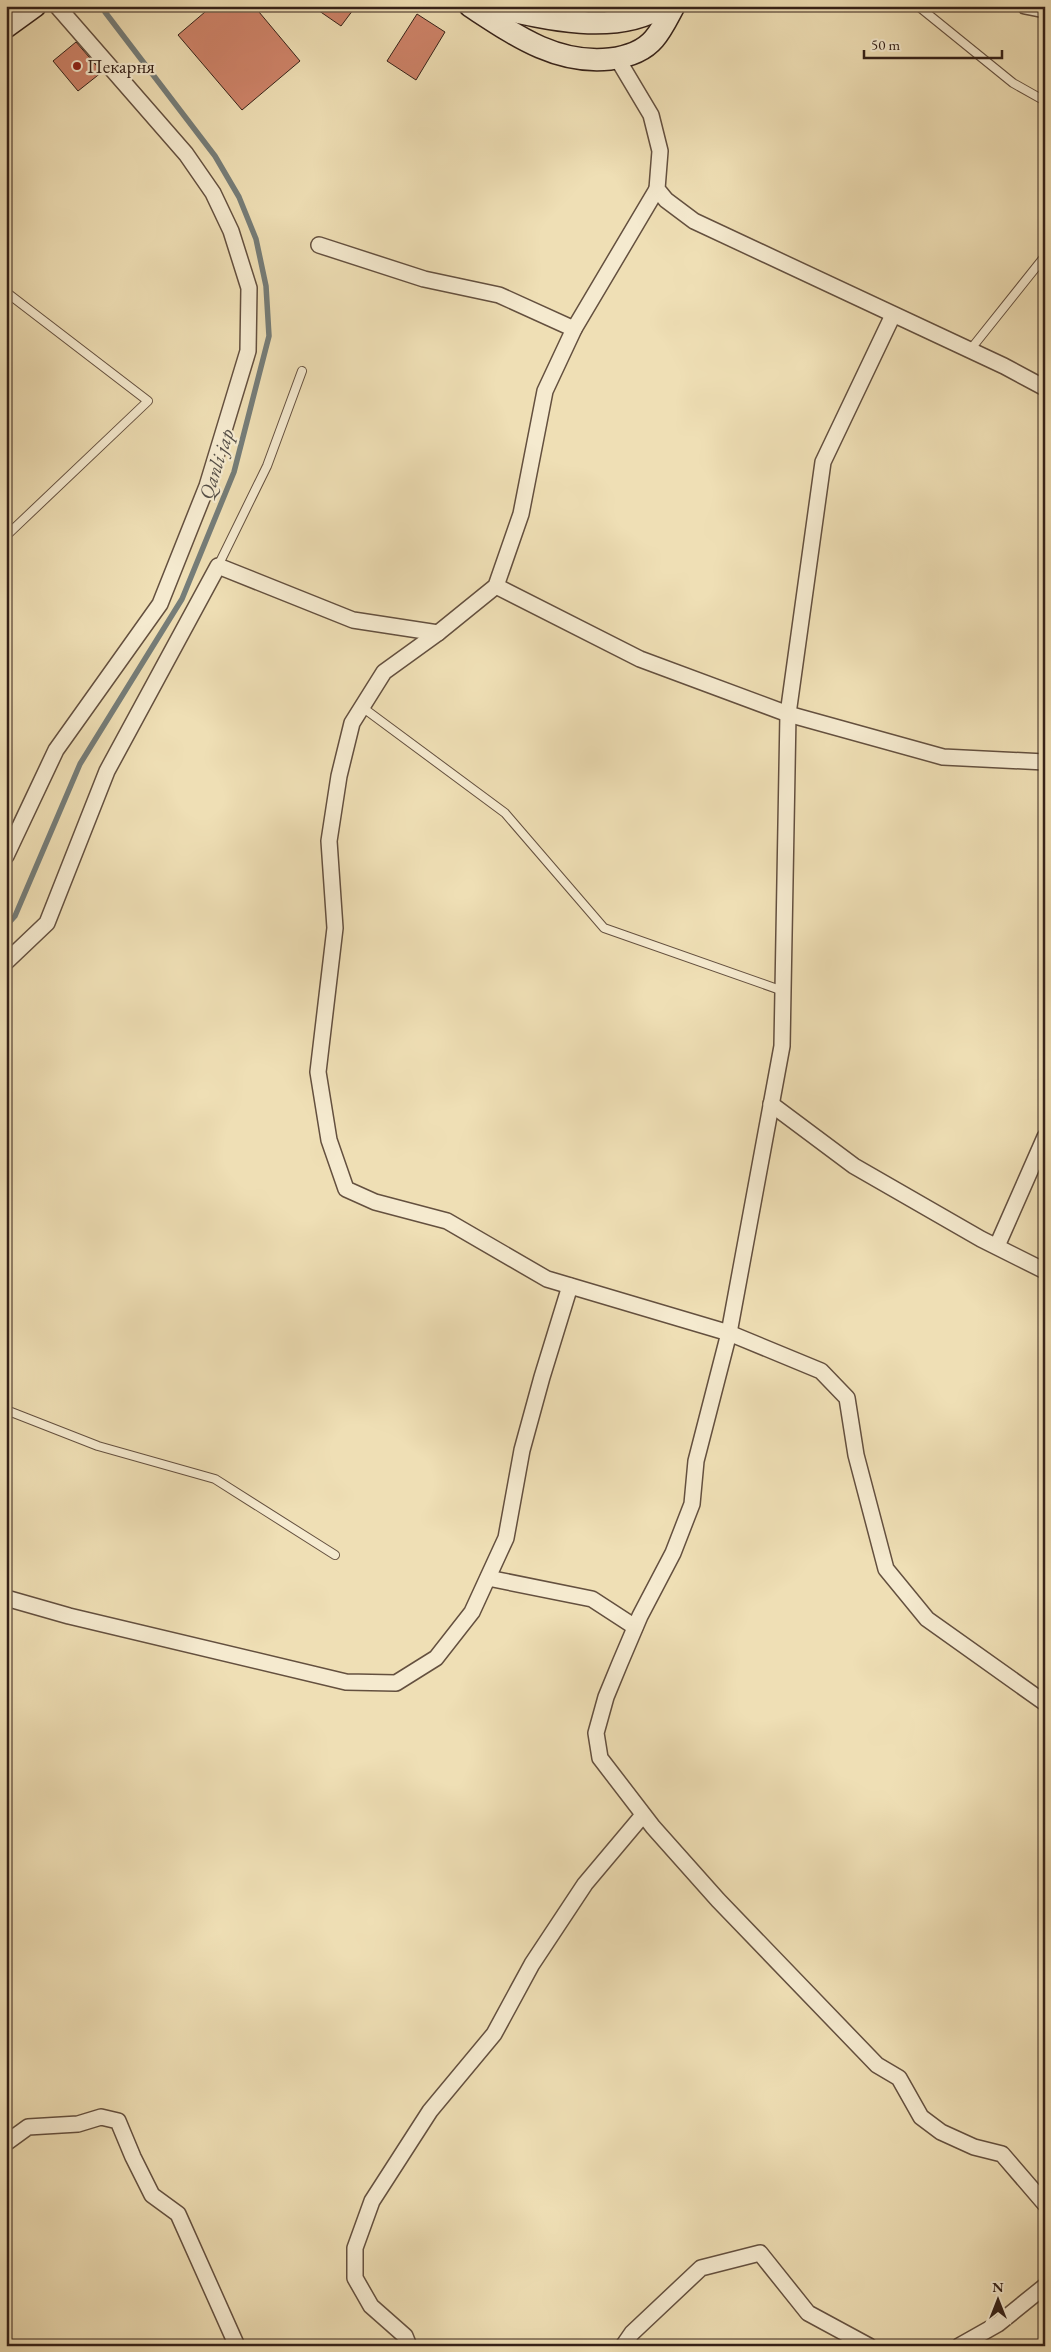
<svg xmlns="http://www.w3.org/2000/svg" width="1051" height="2352" viewBox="0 0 1051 2352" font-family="'EB Garamond',serif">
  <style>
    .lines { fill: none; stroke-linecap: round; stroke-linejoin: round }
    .stream { stroke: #757d79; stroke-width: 5.5 }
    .building { fill: #ce8369; stroke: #352118 }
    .service-casing { stroke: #64503f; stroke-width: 10 }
    .minor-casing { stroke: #64503f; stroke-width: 18 }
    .secondary-casing { stroke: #352118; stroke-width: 24 }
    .service { stroke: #f5eacf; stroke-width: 8 }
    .minor { stroke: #f5eacf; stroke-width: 15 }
    .secondary { stroke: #f5eacf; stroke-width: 21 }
    .poi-dot { fill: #8f2418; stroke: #f5eacf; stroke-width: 2 }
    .labels { text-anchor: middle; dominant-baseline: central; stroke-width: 4.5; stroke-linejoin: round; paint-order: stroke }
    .poi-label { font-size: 19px; fill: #352118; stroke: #f5eacf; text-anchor: start }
    .water-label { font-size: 20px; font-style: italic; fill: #554f48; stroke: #f5eacf }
  </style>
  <rect width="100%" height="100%" fill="#efdfb5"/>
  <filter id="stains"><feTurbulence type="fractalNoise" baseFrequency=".004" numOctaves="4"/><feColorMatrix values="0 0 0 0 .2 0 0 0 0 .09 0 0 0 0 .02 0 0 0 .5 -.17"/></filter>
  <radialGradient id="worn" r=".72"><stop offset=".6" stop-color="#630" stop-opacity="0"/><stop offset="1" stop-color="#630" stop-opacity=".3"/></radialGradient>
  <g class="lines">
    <!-- stream -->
    <polyline class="stream" points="6,926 15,916 80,764 182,599 234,472 269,336 266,286 256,239 239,197 215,156 105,12"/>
  </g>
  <!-- building -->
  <g class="building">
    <polygon points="212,6 254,6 300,61 242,110 178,35"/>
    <polygon points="312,6 356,6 341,26"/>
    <polygon points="417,14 445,32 416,80 387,61"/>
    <polygon points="76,42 102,72 78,91 53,61"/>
  </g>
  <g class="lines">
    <defs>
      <g id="service">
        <polyline points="918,6 1013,83 1045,101"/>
        <polyline points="6,292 148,401 6,536"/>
        <polyline points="970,350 1045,256"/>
        <polyline points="218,566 267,466 302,371"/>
        <polyline points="362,707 505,813 604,928 783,991"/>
        <polyline points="6,1410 98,1446 215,1479 335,1555"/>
      </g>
      <g id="minor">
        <polyline points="1025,6 1045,10"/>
        <polyline points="617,58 651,115 660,151 657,189 666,200 694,221 1004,366 1045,388"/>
        <polyline points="657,189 574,329 545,391 521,514 496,586 438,633 384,672 352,723 339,776 329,841 335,928 318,1072 329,1140 346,1189 375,1202 447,1221 547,1279 729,1333 821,1371 847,1398 856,1455 886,1569 927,1619 1045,1703"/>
        <polyline points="319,245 424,279 499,295 574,329"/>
        <polyline points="893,315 823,462 788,714 782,1046 729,1333 696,1461 692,1504 673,1553 640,1616 620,1663 606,1697 596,1733 600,1758 653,1827 718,1900 877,2065 899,2078 921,2117 941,2132 974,2147 1002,2154 1045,2204"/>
        <polyline points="496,586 640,659 788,714 943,757 1045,762"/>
        <polyline points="6,856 56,750 160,604 207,486 248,351 249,288 231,231 213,193 186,154 57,6"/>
        <polyline points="6,962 47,923 107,771 218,566 353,620 438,633"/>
        <polyline points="771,1104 854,1166 981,1239 1045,1271"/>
        <polyline points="997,1246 1045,1137"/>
        <polyline points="488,1578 592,1599 635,1627"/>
        <polyline points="6,1598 69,1616 346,1682 396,1683 436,1658 472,1612 506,1538 522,1450 542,1377 570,1286"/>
        <polyline points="6,2143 28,2127 78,2124 101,2117 118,2121 133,2157 152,2195 178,2214 237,2346"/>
        <polyline points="409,2346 405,2336 371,2306 355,2278 355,2248 372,2201 430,2111 494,2034 532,1964 585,1884 643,1815"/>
        <polyline points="623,2346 632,2333 701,2268 760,2253 808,2313 869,2346"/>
        <polyline points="959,2346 998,2324 1045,2286"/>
      </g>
      <g id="secondary">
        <path d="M470,6C513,34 556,65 610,59C626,57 643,52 654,39C662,30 668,17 674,6"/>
        <path d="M491,6C541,18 616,37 663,6"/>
        <polyline points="6,27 35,6"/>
      </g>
    </defs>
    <!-- service casing -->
    <use href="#service" class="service-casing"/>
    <!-- minor casing -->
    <use href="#minor" class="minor-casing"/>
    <!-- secondary casing -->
    <use href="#secondary" class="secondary-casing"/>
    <!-- service -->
    <use href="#service" class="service"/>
    <!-- minor -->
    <use href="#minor" class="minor"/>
    <!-- secondary -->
    <use href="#secondary" class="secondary"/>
  </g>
  <!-- markers -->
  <circle class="poi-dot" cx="77" cy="66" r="5"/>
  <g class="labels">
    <!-- poi labels -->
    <g class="poi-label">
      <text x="87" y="66">Пекарня</text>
    </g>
    <!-- water labels -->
    <g class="water-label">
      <text transform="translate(216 464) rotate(-72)">Qanli jap</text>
    </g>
  </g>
  <!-- margin -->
  <rect width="1051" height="2352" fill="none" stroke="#efdfb5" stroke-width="25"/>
  <rect x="8" y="8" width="1036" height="2337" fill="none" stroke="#352118" stroke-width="2.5"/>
  <rect x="12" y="12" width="1026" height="2327" fill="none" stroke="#352118"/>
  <!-- north arrow -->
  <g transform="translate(998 2300)" stroke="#f5eacf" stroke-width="4" paint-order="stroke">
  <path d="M0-4L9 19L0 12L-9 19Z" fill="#352118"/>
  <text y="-8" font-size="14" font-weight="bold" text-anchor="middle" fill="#352118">N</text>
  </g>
  <!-- scale -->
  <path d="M864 50v8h138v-8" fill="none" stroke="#352118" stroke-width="2.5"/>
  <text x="871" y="50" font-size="15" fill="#352118" stroke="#f5eacf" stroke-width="4" paint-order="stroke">50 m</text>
  <rect width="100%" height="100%" filter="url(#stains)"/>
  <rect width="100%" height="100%" fill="url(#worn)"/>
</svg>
